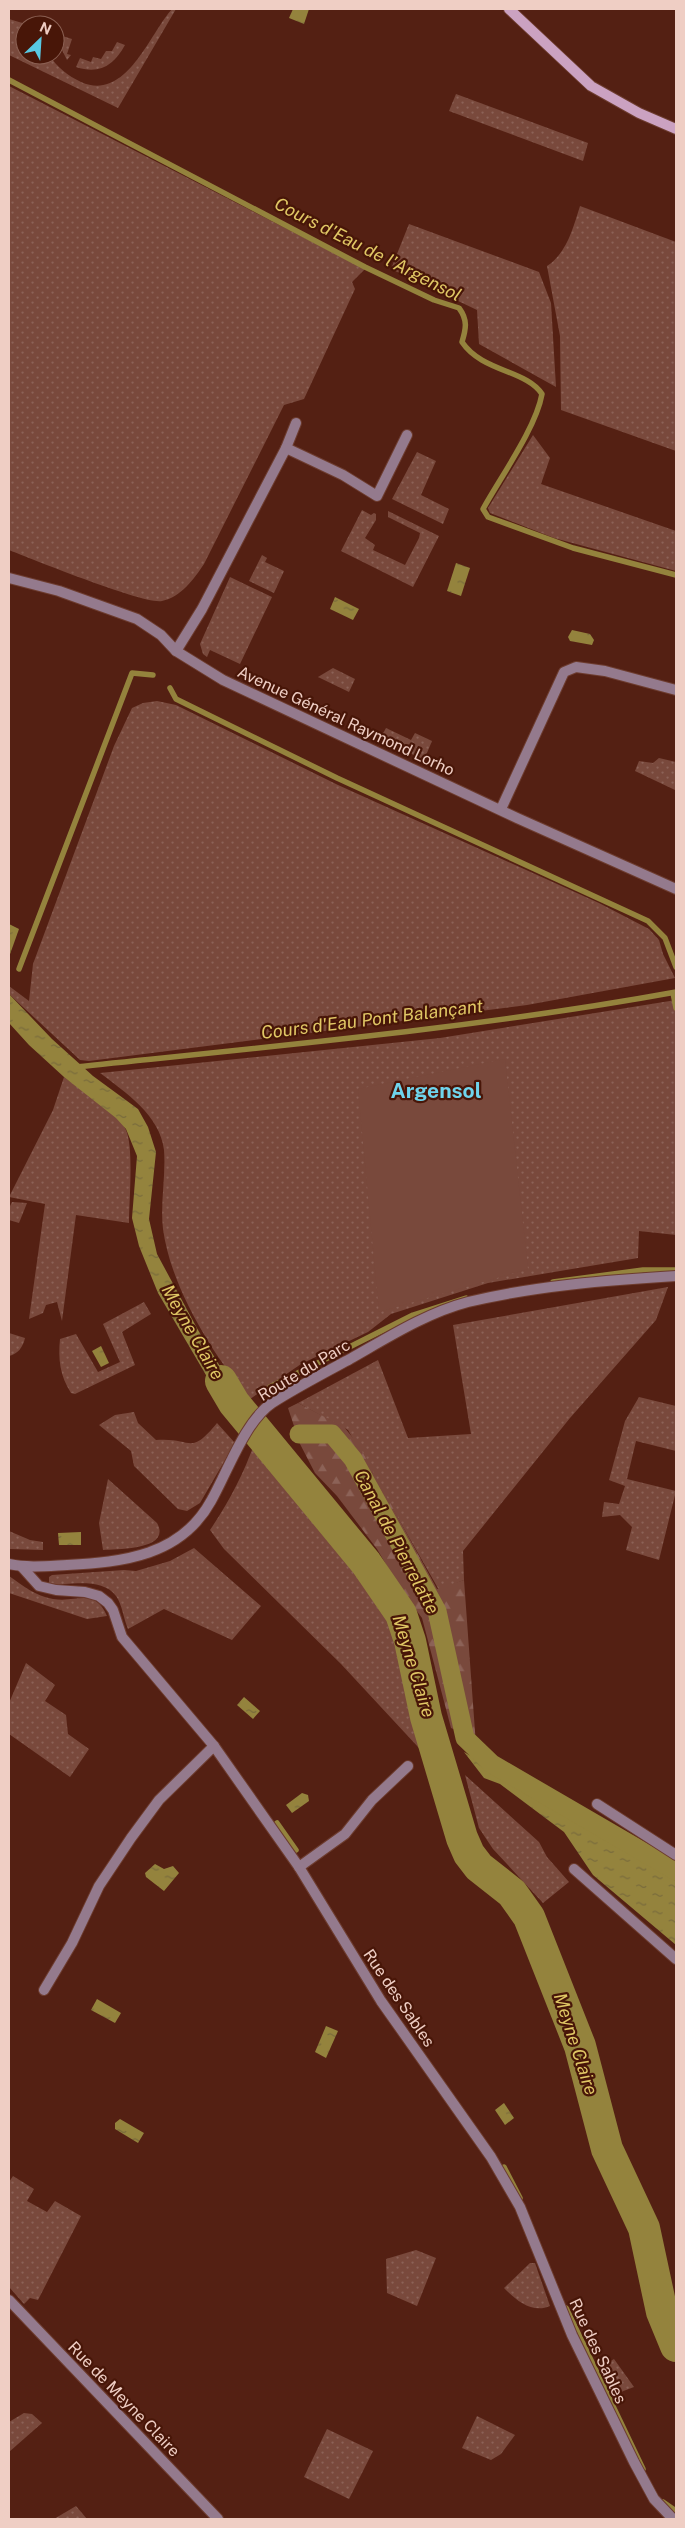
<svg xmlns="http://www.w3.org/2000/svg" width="685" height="2528" viewBox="0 0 685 2528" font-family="'Public Sans',sans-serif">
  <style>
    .grass { fill: url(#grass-dots) }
    .forest { fill: url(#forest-firs) }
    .pitch { fill: #79493c }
    .water { fill: url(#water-ripples) }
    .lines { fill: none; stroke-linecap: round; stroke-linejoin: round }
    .stream { stroke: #94833d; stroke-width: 5.5 }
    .canal { stroke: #94833d; stroke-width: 19 }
    .river { stroke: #94833d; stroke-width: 32 }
    .street-casing { stroke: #6d3c2f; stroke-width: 12 }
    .secondary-casing { stroke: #6d3c2f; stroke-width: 12 }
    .street { stroke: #947a8d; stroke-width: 10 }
    .secondary { stroke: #cba2c1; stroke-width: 10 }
    .labels { text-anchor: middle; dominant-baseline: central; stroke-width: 4.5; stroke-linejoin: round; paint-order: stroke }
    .street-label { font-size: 16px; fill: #efcec4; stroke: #481608 }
    .water-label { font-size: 18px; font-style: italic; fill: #e0c765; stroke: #481608 }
    .district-label { font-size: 21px; font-weight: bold; fill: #6fd4ec; stroke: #481608 }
  </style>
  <defs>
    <pattern id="grass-dots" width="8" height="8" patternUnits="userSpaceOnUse" patternTransform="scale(1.25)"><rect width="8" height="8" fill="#79493c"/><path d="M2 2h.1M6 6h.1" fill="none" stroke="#8c6257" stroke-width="1.8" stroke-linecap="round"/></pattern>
    <pattern id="forest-firs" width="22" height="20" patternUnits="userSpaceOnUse" patternTransform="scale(1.25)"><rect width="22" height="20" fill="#79493c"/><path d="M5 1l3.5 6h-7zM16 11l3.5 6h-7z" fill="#8c6257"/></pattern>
    <pattern id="water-ripples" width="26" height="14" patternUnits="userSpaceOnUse" patternTransform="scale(1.25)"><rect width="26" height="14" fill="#94833d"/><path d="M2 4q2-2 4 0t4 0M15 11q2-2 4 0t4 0" fill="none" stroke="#796b3c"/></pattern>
  </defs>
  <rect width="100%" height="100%" fill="#542013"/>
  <!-- grass -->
  <g class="grass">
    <path d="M172,9H176L118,108L9,55V19L29,25H25V55H49C57,67 68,76 81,82C126,102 149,35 172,9Z"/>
    <polygon points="56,31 59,32 59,35 72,39 67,54 71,55 67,60 55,36"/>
    <path d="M117,42L125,45C114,65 100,75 76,67L80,58L91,62L93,57L101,59L106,51H112Z"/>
    <path d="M9,86L365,269L352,282L355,289L304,399L284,405L204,564C194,579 181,597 162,601C145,605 32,559 9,550Z"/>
    <polygon points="456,94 588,143 583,161 449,111"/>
    <path d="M580,206L676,242V451L561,410L560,336L547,266C567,253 573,228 580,206Z"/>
    <polygon points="409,224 539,272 551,303 556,387 479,344 477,310 391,269"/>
    <polygon points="533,435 550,458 541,484 676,531 676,571 554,538 490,513 488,508"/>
    <polygon points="417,452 436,461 421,495 449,509 443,524 392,499"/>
    <polygon points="362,510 371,515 374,513 376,514 376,520 365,538 375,545 373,550 405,565 419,538 420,533 388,517 388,511 439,536 413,587 341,551"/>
    <polygon points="262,555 267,558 265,562 284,571 274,593 249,581"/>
    <polygon points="230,577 272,597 240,664 210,650 207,657 203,654 200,644"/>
    <polygon points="333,668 355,679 349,692 318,677"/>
    <polygon points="157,701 176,705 338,785 599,903 649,929 659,940 663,954 675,978 527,1005 89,1061 80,1060 9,994 9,986 29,1001 33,964 114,746 132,708 143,703"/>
    <polygon points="386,728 411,740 415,733 432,741 424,760 380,739"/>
    <polygon points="659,758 676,762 675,790 635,771 639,761 653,763"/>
    <path d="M676,1000V1235L639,1231L638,1258L488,1283L391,1314L368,1332L301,1364L250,1399C213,1355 171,1288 163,1229C160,1203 166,1176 164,1150C160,1115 125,1092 100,1073L440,1038Z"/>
    <path d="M64,1077C80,1089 118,1112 126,1130C134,1148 129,1201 129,1223L76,1215L62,1321L57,1302L46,1305L43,1313L29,1319L45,1204L9,1197L53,1110Z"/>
    <polygon points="12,1202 27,1203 19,1223 9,1220 9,1208"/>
    <polygon points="668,1287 656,1320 570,1418 463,1551 464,1580 439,1590 348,1430 298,1403 378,1360 408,1438 471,1434 453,1325"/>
    <path d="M144,1302L151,1314L122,1332L135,1365L75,1394L71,1393C60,1376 58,1359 60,1339L76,1334L98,1372L120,1362L103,1324Z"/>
    <path d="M9,1333L25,1338C23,1347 18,1354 9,1356Z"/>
    <polygon points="639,1397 676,1406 676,1451 636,1441 627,1479 676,1491 659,1560 626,1550 632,1527 620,1515 602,1517 604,1502 619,1504 625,1486 609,1480 625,1421"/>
    <path d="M134,1412L138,1423L156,1440C193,1437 189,1457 217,1423L235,1443L200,1503L187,1511L178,1509L134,1466L131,1451L99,1425L115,1415Z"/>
    <path d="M255,1442L286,1475L379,1596L398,1632L431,1761L341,1664L224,1549L210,1530C229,1502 243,1475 255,1442Z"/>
    <path d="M108,1479L157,1523C172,1550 118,1549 103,1550L99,1523Z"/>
    <polygon points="9,1531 30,1540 43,1542 43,1550 9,1549"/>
    <path d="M194,1548L261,1606L232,1640L164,1609L128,1629C124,1620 122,1604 116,1596C102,1577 69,1585 49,1585V1577L52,1575L124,1570L136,1571L170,1561Z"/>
    <path d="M9,1576C24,1586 35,1596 53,1599C78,1603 94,1587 107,1616L87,1619L9,1593Z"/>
    <polygon points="26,1663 55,1685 45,1701 66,1715 68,1734 89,1749 70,1777 9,1734 9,1703"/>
    <polygon points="465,1775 539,1842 547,1857 569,1882 543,1903 493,1849 479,1828"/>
    <polygon points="13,2176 34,2189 27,2201 47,2212 55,2201 81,2216 38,2300 30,2298 24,2304 9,2287 9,2182"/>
    <polygon points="416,2250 436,2258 417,2306 387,2293 386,2259"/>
    <path d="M530,2263H535L550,2306C532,2314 516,2300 504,2288Z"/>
    <polygon points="614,2359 634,2387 613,2395 600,2367"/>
    <polygon points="24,2413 32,2414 42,2423 9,2452 9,2422"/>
    <polygon points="477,2416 515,2435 501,2454 491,2460 462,2448"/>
    <polygon points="327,2429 373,2451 349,2499 304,2477"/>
    <polygon points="76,2506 87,2519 54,2519"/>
  </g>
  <!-- forest -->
  <polygon class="forest" points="298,1403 344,1427 358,1444 437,1589 464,1580 476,1745 463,1733 451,1728 422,1618 401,1590 377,1549 337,1496 315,1473 300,1444 288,1408"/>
  <!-- pitch -->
  <polygon class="pitch" points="505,1059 528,1269 379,1312 358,1089"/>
  <!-- water -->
  <g class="water">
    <polygon points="293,9 309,9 304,24 289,18"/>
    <polygon points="456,563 470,568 461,596 447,591"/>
    <polygon points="335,597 359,609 353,620 330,609"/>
    <polygon points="572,630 590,634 594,640 592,645 570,641 568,637"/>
    <polygon points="9,924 19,929 9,957"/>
    <polygon points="9,994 52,1039 93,1076 138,1109 148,1127 156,1152 149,1219 157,1254 198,1330 232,1386 243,1403 251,1409 241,1425 227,1411 158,1293 139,1246 132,1218 137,1156 126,1129 116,1118 64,1077 29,1045 9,1023"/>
    <polygon points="101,1346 109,1363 101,1367 92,1351"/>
    <polygon points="81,1532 81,1545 59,1545 58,1533"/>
    <polygon points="244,1697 260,1711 253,1719 237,1705"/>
    <polygon points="464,1752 605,1834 676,1881 676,1945 593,1875 564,1832 500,1784 484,1778"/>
    <polygon points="302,1793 308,1795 309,1801 292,1813 286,1805"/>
    <polygon points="155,1864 164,1869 173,1866 179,1873 164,1891 146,1877 145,1873"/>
    <polygon points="97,1999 121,2013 115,2023 91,2010"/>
    <polygon points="326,2026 338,2031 326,2058 315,2052"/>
    <polygon points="504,2103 514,2118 505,2125 495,2110"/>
    <polygon points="120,2119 144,2133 138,2143 115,2129 115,2123"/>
  </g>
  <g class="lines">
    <!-- stream -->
    <g class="stream">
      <path d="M9,80L365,267L434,300L459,308C468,320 466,329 462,342C482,372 527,370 542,394C536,428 500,478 483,509L488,517L573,548L676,575"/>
      <polyline points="170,688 176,699 337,778 648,921 665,938 676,967"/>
      <polyline points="19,969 132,673 153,675"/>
      <polyline points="673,993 676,1008"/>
      <path d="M76,1067C276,1046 478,1028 676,992"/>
      <polyline points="553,1282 643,1270 676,1270"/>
      <polyline points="270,1387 413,1315 466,1298"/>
      <polyline points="277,1823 296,1850"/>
      <polyline points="504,2167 520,2198"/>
      <polyline points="566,2308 643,2469"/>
      <polyline points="663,2502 676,2511"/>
    </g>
    <!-- canal -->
    <polyline class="canal" points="299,1434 332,1434 353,1459 437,1611 465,1738 492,1764 676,1871"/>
    <!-- river -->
    <polyline class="river" points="221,1381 234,1403 366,1563 401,1614 410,1641 426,1717 462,1838 469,1854 479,1867 512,1893 529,1917 580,2046 607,2149 644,2228 662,2312 676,2346"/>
    <defs>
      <g id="street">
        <polyline points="286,448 296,423"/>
        <polyline points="9,578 59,591 137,619 161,635 176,651 223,680 517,818 676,889"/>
        <polyline points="176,651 202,609 286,448 343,475 377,496 407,435"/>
        <polyline points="501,809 564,672 576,667 605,671 676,690"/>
        <path d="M9,1564C28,1568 47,1566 67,1565C123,1562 181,1556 211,1501C227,1473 245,1421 272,1403C297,1387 324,1373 350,1359C387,1338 426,1313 468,1302C535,1286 608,1280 676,1276"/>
        <polyline points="22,1567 39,1586 56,1590 85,1592 99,1596 108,1603 113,1610 122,1637 214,1746 299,1867 381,2001 491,2157 520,2207 572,2335 634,2462 654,2499 673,2519"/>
        <polyline points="597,1804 676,1855"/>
        <polyline points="299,1867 345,1834 372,1800 408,1766"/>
        <polyline points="574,1869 676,1959"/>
        <polyline points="44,1990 72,1943 99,1886 131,1838 159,1800 214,1746"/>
        <polyline points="9,2300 218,2519"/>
      </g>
      <polyline id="secondary" points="509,9 591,86 639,113 676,129"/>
    </defs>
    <!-- street casing -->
    <use href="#street" class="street-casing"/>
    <!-- secondary casing -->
    <use href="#secondary" class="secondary-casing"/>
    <!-- street -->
    <use href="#street" class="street"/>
    <!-- secondary -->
    <use href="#secondary" class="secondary"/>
  </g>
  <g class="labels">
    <!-- street labels -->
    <g class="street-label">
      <text transform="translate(346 721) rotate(25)">Avenue Général Raymond Lorho</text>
      <text transform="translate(304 1370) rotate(-31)">Route du Parc</text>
      <text transform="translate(399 1998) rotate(56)">Rue des Sables</text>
      <text transform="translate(598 2351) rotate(65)">Rue des Sables</text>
      <text transform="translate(124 2399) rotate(46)">Rue de Meyne Claire</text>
    </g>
    <!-- water labels -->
    <g class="water-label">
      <text transform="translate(368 249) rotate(27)">Cours d'Eau de l'Argensol</text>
      <text transform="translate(372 1019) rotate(-7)">Cours d'Eau Pont Balançant</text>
      <text transform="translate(193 1332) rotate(60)">Meyne Claire</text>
      <text transform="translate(397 1542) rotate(62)">Canal de Pierrelatte</text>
      <text transform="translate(414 1666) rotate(73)">Meyne Claire</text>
      <text transform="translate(576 2044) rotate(72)">Meyne Claire</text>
    </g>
    <!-- district labels -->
    <g class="district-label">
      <text x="436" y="1090">Argensol</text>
    </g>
  </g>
  <!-- border -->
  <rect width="685" height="2528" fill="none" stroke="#efcec4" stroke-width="20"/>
  <!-- north arrow -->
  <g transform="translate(40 40) rotate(25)"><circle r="24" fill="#481608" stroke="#8b6053"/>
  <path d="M0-4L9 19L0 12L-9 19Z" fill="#58c9e3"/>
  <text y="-8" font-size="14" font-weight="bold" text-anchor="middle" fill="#efcec4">N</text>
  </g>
</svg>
